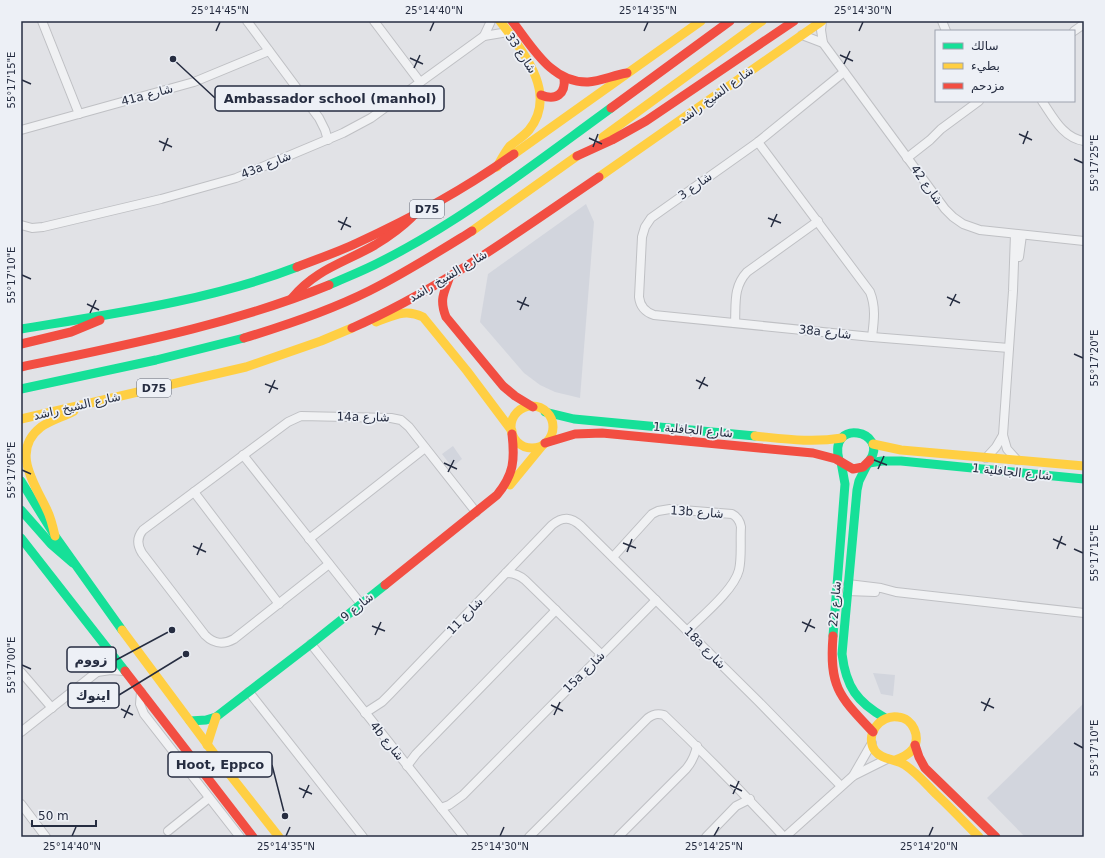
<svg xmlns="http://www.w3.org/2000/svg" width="1105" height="858" viewBox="0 0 1105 858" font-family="'DejaVu Sans','Noto Naskh Arabic',sans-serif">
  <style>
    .built { fill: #d2d5dd }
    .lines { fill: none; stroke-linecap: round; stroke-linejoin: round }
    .street-casing { stroke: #bfc0c4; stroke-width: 10 }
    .street { stroke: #f0f1f3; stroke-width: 8 }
    .fast { stroke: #16e098; stroke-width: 9 }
    .slow { stroke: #ffcf43; stroke-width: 9 }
    .jam { stroke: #f24e42; stroke-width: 9 }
    .ticks { fill: none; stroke: #262d41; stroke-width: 1.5 }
    .labels { text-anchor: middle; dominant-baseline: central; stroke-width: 3.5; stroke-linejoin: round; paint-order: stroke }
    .shield { fill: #edf0f6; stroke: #626877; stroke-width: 1 }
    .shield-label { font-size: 11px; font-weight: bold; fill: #262d41 }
    .street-label { font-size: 12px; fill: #262d41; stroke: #edf0f6 }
    .leader { fill: none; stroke: #262d41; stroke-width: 1.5 }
    .callout-dot { fill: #262d41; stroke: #edf0f6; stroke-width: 1.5 }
    .callout { fill: #edf0f6; stroke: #262d41; stroke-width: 1.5 }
    .callout-label { font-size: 13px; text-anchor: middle; font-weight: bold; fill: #262d41 }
    .neatline { fill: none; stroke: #262d41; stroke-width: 1.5 }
    .ticks-label { font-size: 10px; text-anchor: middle; fill: #262d41 }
  </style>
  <rect width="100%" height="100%" fill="#e1e2e6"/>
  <!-- built -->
  <g class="built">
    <polygon points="586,204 594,222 580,398 555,392 540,385 524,373 480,322 488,274"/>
    <polygon points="453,446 462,459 452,467 442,454"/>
    <polygon points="873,673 895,675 893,696 881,694"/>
    <polygon points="1084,703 1084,837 1025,837 987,798"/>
  </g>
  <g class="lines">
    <defs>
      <g id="street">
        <polyline points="42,21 79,114"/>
        <polyline points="247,21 319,118 325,130 328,140"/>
        <polyline points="374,21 420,82"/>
        <polyline points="822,21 821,30 823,43 945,209 953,217 963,224 980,230 1084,241"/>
        <polyline points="942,21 946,31"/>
        <polyline points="1074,31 1084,24"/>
        <polyline points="802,35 823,43"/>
        <polyline points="484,36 491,21"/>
        <path d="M844,72L758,142L651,218L645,227L642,237L639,297C640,306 645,312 654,315L872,337L1009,348"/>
        <path d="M1042,101C1053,117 1063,138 1084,141"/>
        <polyline points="21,130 194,82 269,51"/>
        <path d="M758,142L870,292C876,307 874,321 872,337"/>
        <polyline points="907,158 930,140 941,129 979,101"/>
        <polyline points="21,225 32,228 43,227 161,199 236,178 343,133 371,118 484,36 508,32"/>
        <polyline points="1015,234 1013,291 1003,435 1007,449 1017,460"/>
        <polyline points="1019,257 1022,235"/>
        <path d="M735,323C736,304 733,287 747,272L818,221"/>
        <polyline points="243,455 361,604"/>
        <polyline points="986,458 996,447 1003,435"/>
        <polyline points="194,492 279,604"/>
        <polyline points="309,539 425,448"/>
        <path d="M613,557L652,514L658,511L670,509L732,514C738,517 740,521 741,527C740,541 742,557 739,570C734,590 702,616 687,631"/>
        <path d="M329,564L234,639C223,645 214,644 205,635L142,553C137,545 137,537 143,530L288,422L301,416L391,418L401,420L409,427L476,512"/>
        <path d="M506,573C514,573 519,575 525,580L601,654"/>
        <polyline points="848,584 881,588 896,592 1084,613"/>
        <polyline points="847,591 875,592"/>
        <polyline points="311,644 464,837"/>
        <polyline points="21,672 52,708"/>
        <polyline points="97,672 111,670 124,671"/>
        <polyline points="141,692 140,704 144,714 240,837"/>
        <polyline points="249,692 363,837"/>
        <path d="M365,713L382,702L390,694L552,525C563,516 571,517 581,526L758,701L841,786"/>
        <polyline points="21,732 97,672 103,661 106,648"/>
        <polyline points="407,766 416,754 556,610"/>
        <polyline points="853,776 872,743"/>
        <polyline points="21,804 46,837"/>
        <polyline points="441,808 449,805 463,795 656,600"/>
        <polyline points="168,831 209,798"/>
        <path d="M529,837L648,718C653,714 657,713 664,715C705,754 745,795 784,837"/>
        <path d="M618,837L686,769C692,762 695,756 697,746"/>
        <polyline points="706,837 736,806 750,799"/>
        <polyline points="785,837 853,776 887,759"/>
      </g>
    </defs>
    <!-- street casing -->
    <use href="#street" class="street-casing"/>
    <!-- street -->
    <use href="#street" class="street"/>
    <!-- fast -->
    <g class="fast">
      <path d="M329,285C347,277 365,270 382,261C463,220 538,161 611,108"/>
      <path d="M21,329C112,314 212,300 297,267"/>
      <polyline points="21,389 156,360 244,338"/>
      <polyline points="545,412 574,419 755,436"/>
      <path d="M839,460C828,417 889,431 870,460"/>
      <polyline points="869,463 882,461 901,461 1084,479"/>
      <path d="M867,465L859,481L857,490L842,654C846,687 857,702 885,718"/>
      <polyline points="21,481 55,536 122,630"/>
      <polyline points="21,510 51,544 73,563"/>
      <polyline points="21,538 125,671"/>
      <polyline points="833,636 845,484 841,462"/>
      <polyline points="190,721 206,720 216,717 311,644 385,585"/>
    </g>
    <!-- slow -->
    <g class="slow">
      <polyline points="603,137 762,21"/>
      <polyline points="514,154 701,21"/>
      <path d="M497,167C501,160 505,152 510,146C516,141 524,136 529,130C559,93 522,51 500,21"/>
      <polyline points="599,177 822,21"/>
      <polyline points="472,231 577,156"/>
      <path d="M376,322C393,316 405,308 423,317L467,371L512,431"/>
      <circle cx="532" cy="427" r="21"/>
      <polyline points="21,419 246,367 321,341 352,328"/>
      <path d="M755,436C785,439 812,443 842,438"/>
      <polyline points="873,444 901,450 1084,466"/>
      <polyline points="510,485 542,446"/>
      <path d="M55,536C53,527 51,518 47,510C35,484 10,451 41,427C51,420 63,417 74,411"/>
      <polyline points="122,630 227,771 279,837"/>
      <polyline points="207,745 216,717"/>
      <path d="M895,760C902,758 908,755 913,749C921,737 913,718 898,717C880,714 864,735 875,751C882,760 896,759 905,765C917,773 926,784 936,794C951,808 965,823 979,837"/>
    </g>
    <!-- jam -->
    <g class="jam">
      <path d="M512,21C532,46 551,83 588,82C601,81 614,75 627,73"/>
      <path d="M541,95C556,101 566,94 564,78"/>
      <polyline points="611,108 730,21"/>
      <polyline points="577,156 612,140 646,121 794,21"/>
      <path d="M297,267C317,259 338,252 357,243C412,218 465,189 514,154"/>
      <path d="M450,276C444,293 439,299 446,317L503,386L515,396L533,407"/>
      <path d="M292,298C316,269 344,263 375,245C388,237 401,228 412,217"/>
      <path d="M352,328C441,289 519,231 599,177"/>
      <path d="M244,338C287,325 329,311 369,291C405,273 438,252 472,231"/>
      <polyline points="21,344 71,332 100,320"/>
      <path d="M21,367C125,345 231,325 329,285"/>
      <polyline points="545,443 575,434 602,433 813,453 836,459 853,469 863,467 870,460"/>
      <path d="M385,585L497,495C514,474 515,460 512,434"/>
      <path d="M833,636C829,687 839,696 873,732"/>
      <polyline points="125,671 253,837"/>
      <polyline points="915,745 919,757 925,768 996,837"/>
    </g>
  </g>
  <!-- ticks -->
  <path class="ticks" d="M216,31L220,22M430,31L434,22M644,31L648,22M859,31L863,22M840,55L853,61M410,58L423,64M844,64L850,51M414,68L420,55M22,80L31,84M1019,134L1032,140M589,138L602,144M159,141L172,147M1023,144L1028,131M593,147L598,134M163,151L168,138M1074,159L1083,163M768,218L781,223M338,221L351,227M771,227L777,214M341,230L347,217M22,275L31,279M947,297L960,303M517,301L529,306M87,304L99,310M950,306L956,294M520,310L526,297M90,313L96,300M1074,354L1083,358M696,380L708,386M265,384L278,389M699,389L705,377M269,393L275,380M874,460L887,465M444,463L457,469M878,469L884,456M22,470L31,474M448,472L454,460M1053,539L1066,545M623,543L636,548M193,546L206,552M1057,549L1062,536M1074,549L1083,553M627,552L632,539M197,555L202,543M802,622L815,628M372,626L385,631M805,632L811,619M375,635L381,622M22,665L31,669M981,702L994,708M551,705L563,711M121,709L133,715M984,711L990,698M554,715L560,702M124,718L130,705M1074,743L1083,748M730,785L742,791M299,788L312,794M733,794L739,781M303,798L309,785M72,836L76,827M286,836L290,827M500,836L504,827M714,836L719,827M929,836L933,827"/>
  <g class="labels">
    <!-- shield labels -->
    <g class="shield">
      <rect x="410" y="200" width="34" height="18" rx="3"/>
      <rect x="137" y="379" width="34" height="18" rx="3"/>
    </g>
    <g class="shield-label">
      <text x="427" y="209">D75</text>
      <text x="154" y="388">D75</text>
    </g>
    <!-- street labels -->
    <g class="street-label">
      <text transform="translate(521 53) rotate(56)">شارع 33</text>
      <text transform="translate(147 95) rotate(-15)">41a شارع</text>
      <text transform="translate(716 95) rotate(-36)">شارع الشيخ راشد</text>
      <text transform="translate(266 165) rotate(-22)">43a شارع</text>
      <text transform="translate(927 185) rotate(54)">شارع 42</text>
      <text transform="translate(695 186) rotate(-35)">شارع 3</text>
      <text transform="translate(448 276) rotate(-31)">شارع الشيخ راشد</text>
      <text transform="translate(825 332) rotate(6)">38a شارع</text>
      <text transform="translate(77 406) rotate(-13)">شارع الشيخ راشد</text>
      <text transform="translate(363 417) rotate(1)">14a شارع</text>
      <text transform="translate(693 430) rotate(5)">شارع الجافلية 1</text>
      <text transform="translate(1012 472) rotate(6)">شارع الجافلية 1</text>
      <text transform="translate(697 512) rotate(4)">13b شارع</text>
      <text transform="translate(835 604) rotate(-85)">شارع 22</text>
      <text transform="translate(357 607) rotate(-39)">شارع 9</text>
      <text transform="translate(465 616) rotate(-46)">شارع 11</text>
      <text transform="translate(705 648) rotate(45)">18a شارع</text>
      <text transform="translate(584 672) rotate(-45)">15a شارع</text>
      <text transform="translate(387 741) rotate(51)">4b شارع</text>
    </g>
  </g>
  <!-- callouts -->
  <path class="leader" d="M173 59L215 98M172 630L116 660M186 654L119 695M285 816L272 765"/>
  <g class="callout-dot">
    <circle cx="173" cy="59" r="4"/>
    <circle cx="172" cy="630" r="4"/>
    <circle cx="186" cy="654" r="4"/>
    <circle cx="285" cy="816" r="4"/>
  </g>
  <g class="callout">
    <rect x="215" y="86" width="229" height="25" rx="4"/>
    <rect x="67" y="647" width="49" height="25" rx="4"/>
    <rect x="68" y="683" width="51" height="25" rx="4"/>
    <rect x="168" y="752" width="104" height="25" rx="4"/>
  </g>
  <g class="callout-label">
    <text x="330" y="103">Ambassador school (manhol)</text>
    <text x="91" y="664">زووم</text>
    <text x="93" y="700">اينوك</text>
    <text x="220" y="769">Hoot, Eppco</text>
  </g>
  <!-- border -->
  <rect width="1105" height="858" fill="none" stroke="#edf0f6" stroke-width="44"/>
  <!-- legend -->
  <rect x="935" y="30" width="140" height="72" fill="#edf0f6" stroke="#9da2ae"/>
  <rect x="943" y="43" width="20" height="6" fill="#16e098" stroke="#9da2ae"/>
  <text x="971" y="50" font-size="12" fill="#262d41">سالك</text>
  <rect x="943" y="63" width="20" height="6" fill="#ffcf43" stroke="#9da2ae"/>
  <text x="971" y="70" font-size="12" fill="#262d41">بطيء</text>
  <rect x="943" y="83" width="20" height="6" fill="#f24e42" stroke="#9da2ae"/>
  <text x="971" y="90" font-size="12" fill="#262d41">مزدحم</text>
  <!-- scale -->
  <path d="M32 820v6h64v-6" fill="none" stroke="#262d41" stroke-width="2"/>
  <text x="38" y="820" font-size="12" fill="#262d41" stroke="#edf0f6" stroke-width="3" paint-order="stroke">50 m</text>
  <rect x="22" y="22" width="1061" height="814" class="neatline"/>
  <g class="ticks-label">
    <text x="220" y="14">25°14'45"N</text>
    <text x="434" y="14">25°14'40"N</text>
    <text x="648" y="14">25°14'35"N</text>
    <text x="863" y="14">25°14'30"N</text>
    <text transform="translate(11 80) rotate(-90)" y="4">55°17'15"E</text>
    <text transform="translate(1094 163) rotate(-90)" y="4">55°17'25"E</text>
    <text transform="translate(11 275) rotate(-90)" y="4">55°17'10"E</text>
    <text transform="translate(1094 358) rotate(-90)" y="4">55°17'20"E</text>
    <text transform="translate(11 470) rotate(-90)" y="4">55°17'05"E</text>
    <text transform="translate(1094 553) rotate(-90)" y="4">55°17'15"E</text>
    <text transform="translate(11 665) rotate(-90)" y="4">55°17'00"E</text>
    <text transform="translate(1094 748) rotate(-90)" y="4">55°17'10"E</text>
    <text x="72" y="850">25°14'40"N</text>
    <text x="286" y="850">25°14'35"N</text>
    <text x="500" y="850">25°14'30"N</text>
    <text x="714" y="850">25°14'25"N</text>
    <text x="929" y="850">25°14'20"N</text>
  </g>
</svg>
